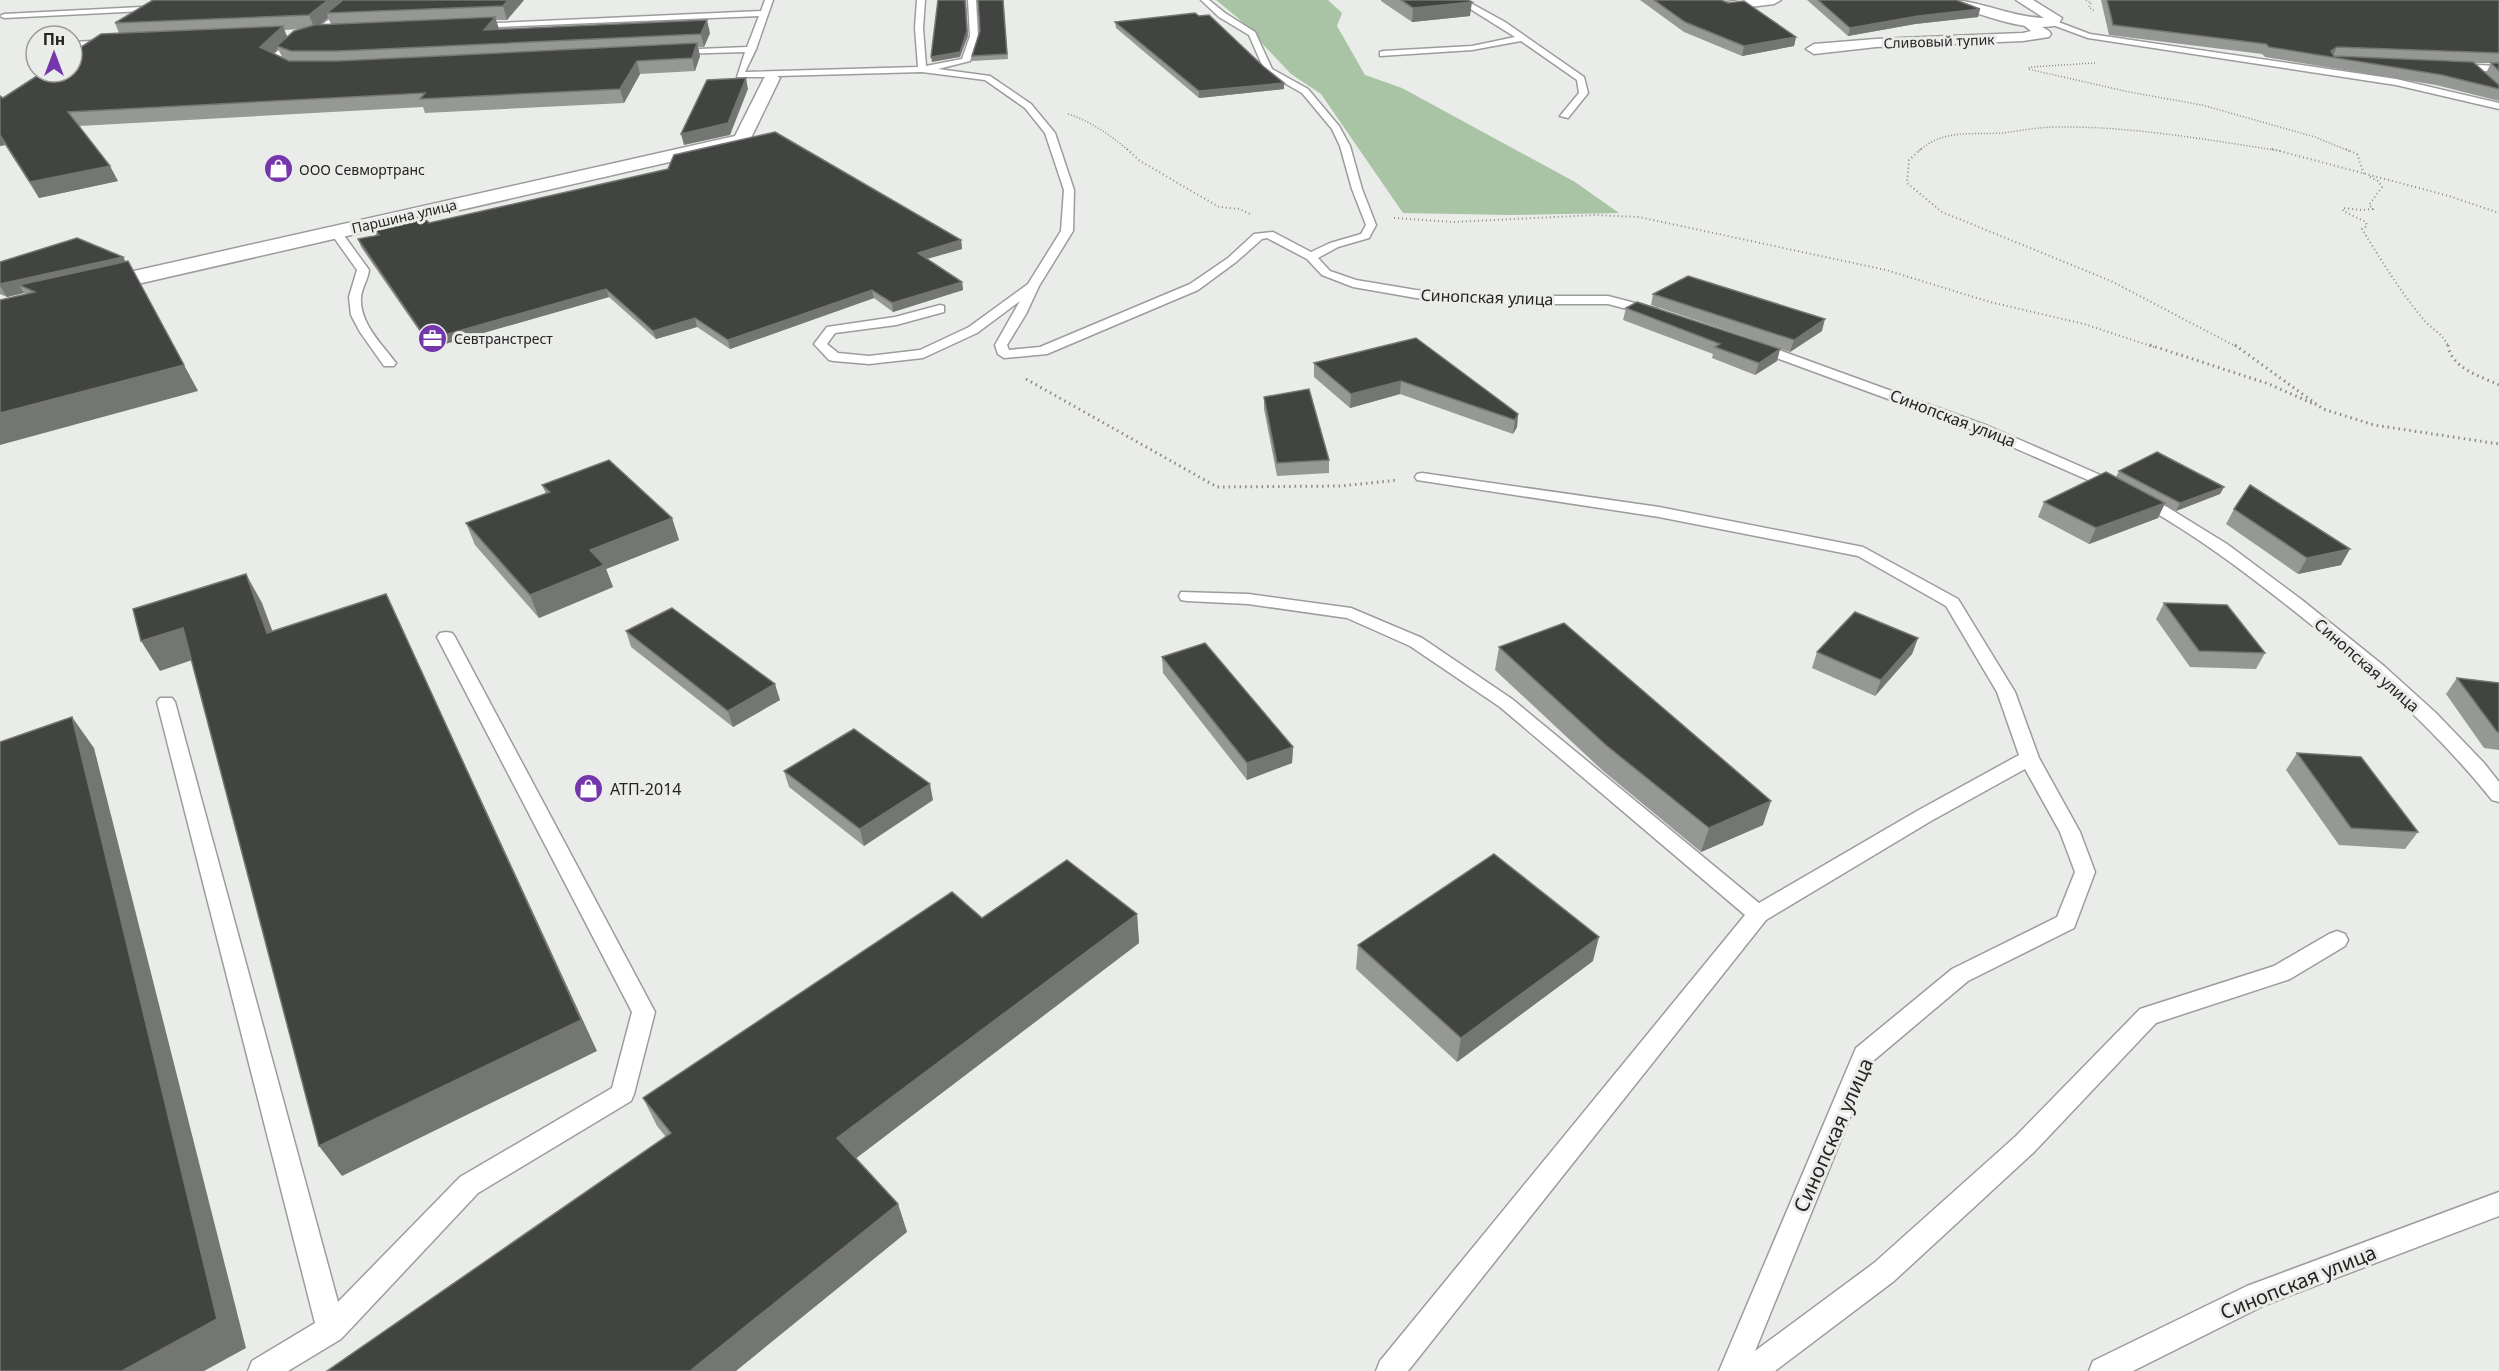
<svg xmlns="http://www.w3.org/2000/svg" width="2499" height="1371" viewBox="0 0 2499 1371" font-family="'Noto Sans',sans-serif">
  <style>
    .green { fill: #a9c4a4 }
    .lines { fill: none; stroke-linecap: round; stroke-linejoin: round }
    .service-casing { stroke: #9b9d9b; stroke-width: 3 }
    .minor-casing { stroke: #9b9d9b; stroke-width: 3 }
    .secondary-casing { stroke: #9b9d9b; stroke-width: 3 }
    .path-far2 { stroke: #8b8c8a; stroke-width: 1.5; stroke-dasharray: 1 2; stroke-linecap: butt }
    .path-far1 { stroke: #8b8c8a; stroke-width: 2; stroke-dasharray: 1 3; stroke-linecap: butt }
    .path { stroke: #8b8c8a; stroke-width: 3; stroke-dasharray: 1.5 4; stroke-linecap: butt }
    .service { fill: #fff; fill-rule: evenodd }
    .minor { fill: #fff; fill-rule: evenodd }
    .secondary { fill: #fff; fill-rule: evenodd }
    .wall { fill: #969895; fill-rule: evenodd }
    .shaded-wall { fill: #747673 }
    .building { fill: #424441; stroke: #747673; stroke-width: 1.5 }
    .labels { text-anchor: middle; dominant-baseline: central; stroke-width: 6; stroke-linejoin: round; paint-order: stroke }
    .far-street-label { font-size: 14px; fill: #242423; stroke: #eaece9 }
    .far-poi-label { font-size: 14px; fill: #242423; stroke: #eaece9; text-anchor: start }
    .street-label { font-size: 16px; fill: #242423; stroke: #eaece9 }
    .poi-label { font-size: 16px; fill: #242423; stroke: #eaece9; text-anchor: start }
    .near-street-label { font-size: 20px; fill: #242423; stroke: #eaece9 }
  </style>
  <rect width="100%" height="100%" fill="#eaece9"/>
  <!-- green -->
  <polygon class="green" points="1216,0 1328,0 1342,13 1337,26 1365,75 1402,88 1575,182 1619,213 1511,215 1403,213 1321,94 1291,74 1238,18"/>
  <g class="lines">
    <defs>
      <g id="service">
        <polygon points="352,0 361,0 321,35 298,42 278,60 289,64 289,68 269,63 269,59 292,38 315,31"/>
        <polygon points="765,0 773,0 756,49 745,72 918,67 915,28 917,0 925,0 923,28 926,66 962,59 970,36 968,0 976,0 978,36 970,61 938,69 990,76 1031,104 1055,133 1074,190 1073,231 1039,286 1026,314 1007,345 1009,350 1040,347 1190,284 1228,258 1254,234 1273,232 1311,252 1330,243 1361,234 1366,225 1352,189 1340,146 1332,129 1302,93 1265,72 1249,35 1219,17 1201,0 1209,0 1225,13 1255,32 1272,69 1308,89 1339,126 1350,146 1362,189 1376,225 1369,238 1338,247 1318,258 1330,271 1356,280 1416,290 1508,296 1608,296 1658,309 1660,312 1654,316 1608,304 1508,304 1416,298 1353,287 1322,275 1307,259 1267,238 1262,239 1236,262 1198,290 1047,354 1004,358 998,354 995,345 1020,301 977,333 923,358 869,364 834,361 829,360 814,344 827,327 895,317 940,305 944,306 944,312 896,325 835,333 827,344 838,353 869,356 920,350 969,327 1028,284 1061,231 1064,190 1045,133 1025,108 985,80 922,72 777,76 772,81 768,77 737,77 745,52 676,54 672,52 676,50 747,47 759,16 475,28 471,26 475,24 761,11"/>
        <polygon points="1456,0 1465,0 1505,22 1584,77 1588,93 1568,118 1560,116 1579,93 1577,80 1521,41 1472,50 1380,56 1380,52 1383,51 1472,46 1515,37"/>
        <polygon points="161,6 164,6 164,10 4,18 0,16 4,14"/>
        <polygon points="2053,20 2090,34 2396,79 2499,103 2499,109 2396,85 2088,38 2050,24 2049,22"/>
        <polygon points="112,40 112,44 109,44 72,46 72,42"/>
        <polygon points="2455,64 2499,66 2499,72 2452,69 2452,65"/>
        <path d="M336,229L340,230L369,270C368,280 362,287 361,297C359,323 382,344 396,363L394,366H384L360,332L351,315L349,297L357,270L330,232Z"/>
        <polygon points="1757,342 1988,426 2121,484 2123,487 2116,491 2111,490 1978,432 1752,349 1751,346 1752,343"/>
        <polygon points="1422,473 1659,507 1863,547 1958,599 2015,692 2039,758 2080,832 2095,872 2074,928 1968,981 1873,1061 1755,1351 1874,1263 2016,1136 2140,1009 2274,966 2329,934 2337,931 2345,934 2348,940 2345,946 2290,979 2156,1023 2034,1152 1894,1281 1775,1371 1719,1371 1856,1048 1952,969 2057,917 2075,872 2060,832 2025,769 1931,821 1766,920 1408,1371 1376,1371 1380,1361 1745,915 1500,707 1410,646 1347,618 1248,604 1187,601 1181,600 1179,596 1181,592 1248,594 1351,608 1422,638 1512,699 1759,903 1917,811 2019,755 1997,692 1946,606 1858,556 1659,517 1417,480 1415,477 1417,474"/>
        <path d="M2141,494L2167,507L2227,544L2302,600L2384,666L2436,713L2484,763L2499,782V802L2492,800C2435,729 2368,670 2298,614C2246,573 2194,533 2136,502L2133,499L2136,496Z"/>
        <polygon points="446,632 452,633 455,637 655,1012 634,1094 631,1101 478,1193 341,1339 288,1371 248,1371 252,1361 315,1323 157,702 160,698 172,698 175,702 338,1302 460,1177 612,1088 632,1012 437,637 440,633"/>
        <polygon points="2499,1192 2499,1216 2265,1305 2133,1371 2089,1371 2093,1361 2247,1286"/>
      </g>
      <g id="minor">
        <polygon points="1741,0 1781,0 1774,4 1726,10 1719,6 1721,3"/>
        <polygon points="2028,19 2049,31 2051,34 2049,37 2023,41 1876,47 1814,54 1806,49 1814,44 1876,39 2023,33 2031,31 2021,23"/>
        <polygon points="772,73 780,78 748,144 94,294 86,292 83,287 86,282 94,280 735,136 764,78"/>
      </g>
      <path id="secondary" d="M1947,0C1980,0 2010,17 2044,18L2016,0H2033L2062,18L2058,25C2026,33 1979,14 1949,3Z"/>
    </defs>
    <!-- service casing -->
    <use href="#service" class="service-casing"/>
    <!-- minor casing -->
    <use href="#minor" class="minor-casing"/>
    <!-- secondary casing -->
    <use href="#secondary" class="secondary-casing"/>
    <!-- path-far2 -->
    <g class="path-far2">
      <polyline points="2086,0 2091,3 2089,7 2094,11"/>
      <polyline points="2095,63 2030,67 2028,69 2129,92 2202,105 2315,137 2349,151"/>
      <path d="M1068,114C1092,122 1109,134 1129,151"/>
      <path d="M1919,151C1943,129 1971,135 2002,133C2020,131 2038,127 2057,127C2132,126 2208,140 2281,151"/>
    </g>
    <!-- path-far1 -->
    <g class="path-far1">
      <polyline points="1127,149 1140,161 1219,207 1240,209 1250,214"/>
      <polyline points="1921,149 1909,160 1907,183 1942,212 2111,281 2237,347"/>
      <polyline points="2272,149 2449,196 2499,213"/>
      <polyline points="2346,149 2357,154 2364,174"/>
      <path d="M2370,177L2378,181L2382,187L2369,205L2373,209L2362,210L2343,208V211L2366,222L2367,226L2362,229C2381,260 2400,291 2423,319C2430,328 2446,336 2448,347"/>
      <polyline points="1394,218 1454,222 1595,215 1639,217 1886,270 1990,302 2084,324 2154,347"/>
    </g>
    <!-- path -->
    <g class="path">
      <polyline points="2150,345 2269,384 2316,405"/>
      <polyline points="2235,345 2323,409 2374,425 2499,444"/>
      <path d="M2448,345C2451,368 2480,376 2499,385"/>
      <polyline points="1026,379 1217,487 1341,486 1398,480"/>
    </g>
    <!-- service -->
    <use href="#service" class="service"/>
    <!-- minor -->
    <use href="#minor" class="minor"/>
    <!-- secondary -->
    <use href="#secondary" class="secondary"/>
  </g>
  <!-- wall -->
  <g class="wall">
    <path d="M524,0L507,20H496L499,30L710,33L704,47H698L700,56L695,71L640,74L624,103L425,113L423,107L79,126L118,181L39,198L5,145L0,146L3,98L119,33L115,23ZM328,18L331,24L320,25ZM300,29L287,37L284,30ZM278,49L282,57L273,53Z"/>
    <polygon points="1003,0 1008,59 972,61 972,56"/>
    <polygon points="1381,0 1468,0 1470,16 1412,22 1381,1"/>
    <polygon points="1640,0 1726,0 1723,1 1796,37 1794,46 1742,56 1684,32"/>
    <polygon points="1807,0 1956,0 1980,9 1978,17 1915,24 1848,36"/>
    <path d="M2101,0H2499V101L2436,85L2265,57L2262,54L2109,35ZM2474,63H2491L2486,73Z"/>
    <polygon points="1115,22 1284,89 1199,98 1116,28"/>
    <polygon points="429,223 961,240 962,249 927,259 962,282 963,290 893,312 874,298 730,349 697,327 656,339 609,297 431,348 361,247 358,239 376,235 373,227"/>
    <polygon points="126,261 198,391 24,293 7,297 0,294 0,262"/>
    <polygon points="1653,294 1822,331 1790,352 1651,305"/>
    <polygon points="1626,308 1780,349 1777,361 1755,375 1712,358 1713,354 1623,320"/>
    <polygon points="1416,338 1518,414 1517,427 1513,434 1400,394 1350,408 1314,377 1314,363"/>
    <polygon points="1264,397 1329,460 1329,473 1277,476 1264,409"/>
    <polygon points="2119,471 2224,487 2220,494 2176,511 2164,505 2158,518 2089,544 2038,517 2044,502 2116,477"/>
    <polygon points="542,485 672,518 679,540 606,569 613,587 539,618 475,545 466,523 546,494"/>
    <polygon points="2234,509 2341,565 2298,574 2226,524"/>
    <polygon points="2164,603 2265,653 2256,669 2190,667 2156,619"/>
    <polygon points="626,631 780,700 733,727 631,647"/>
    <polygon points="1918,638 1912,654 1875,696 1812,668 1817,652"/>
    <polygon points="1499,647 1763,825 1701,852 1602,770 1495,670"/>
    <polygon points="1162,657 1293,747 1292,763 1247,780 1163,673"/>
    <polygon points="2457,678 2499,683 2499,750 2484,748 2446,694"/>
    <polygon points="2297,753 2418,832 2405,849 2339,845 2286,770"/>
    <polygon points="784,771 933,800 864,846 789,787"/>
    <polygon points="1137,914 1139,943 856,1158 898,1204 907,1232 666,1137 657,1126 643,1098 982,918"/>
    <polygon points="1358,945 1593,961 1457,1062 1356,969"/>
  </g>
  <!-- shaded-wall -->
  <g class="shaded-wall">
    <polygon points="328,0 349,0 327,13 328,18 315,29 309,15"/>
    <polygon points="508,0 524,0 507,20 503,6"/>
    <polygon points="966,0 968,36 960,57 932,62 931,57"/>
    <polygon points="1472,2 1470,16 1412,22 1413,8"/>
    <polygon points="1980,9 1978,17 1915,24 1848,36 1850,28 1918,16"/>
    <polygon points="495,17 499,29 484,30"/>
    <polygon points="707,20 710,33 704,47 701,34"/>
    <polygon points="283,26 288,39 277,46 278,49 266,61 260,47"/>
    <polygon points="1796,37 1794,46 1742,56 1744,46"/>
    <polygon points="697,43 700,56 695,71 692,58"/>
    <polygon points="2337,47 2332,57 2331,51"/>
    <polygon points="637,61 640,74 624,103 620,89"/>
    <polygon points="746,78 748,89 730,135 684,145 681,134"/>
    <polygon points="1284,83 1284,89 1199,98 1199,91"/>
    <polygon points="0,136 5,145 0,146"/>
    <polygon points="110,166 118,181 39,198 30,182"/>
    <polygon points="961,240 962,249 919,261 918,253"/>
    <polygon points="123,257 130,269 19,285 24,293 7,297 0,286 0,284"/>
    <polygon points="962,282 963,290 893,312 892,303"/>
    <polygon points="606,289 609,297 431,348 427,340"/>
    <polygon points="872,290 874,298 730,349 728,340"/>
    <polygon points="695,318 697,327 656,339 653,331"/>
    <polygon points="1825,319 1822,331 1790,352 1794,340"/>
    <polygon points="1780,349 1777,361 1755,375 1759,363"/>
    <polygon points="184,365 198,391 0,445 0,413"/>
    <polygon points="1401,381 1400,394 1350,408 1351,394"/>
    <polygon points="1518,414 1517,427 1513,434 1515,420"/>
    <polygon points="2224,487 2220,494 2176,511 2180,503"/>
    <polygon points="2165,503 2158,518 2089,544 2096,528"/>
    <polygon points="672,518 679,540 606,569 613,587 539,618 530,595 590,550"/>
    <polygon points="2350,549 2341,565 2298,574 2307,558"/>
    <polygon points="246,574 262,603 284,662 267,633"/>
    <polygon points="386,594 597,1051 342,1176 319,1146"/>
    <polygon points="183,628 201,657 160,671 141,641"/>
    <polygon points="1918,638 1912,654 1875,696 1881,680"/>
    <polygon points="775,684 780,700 733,727 728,711"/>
    <polygon points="72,717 94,748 246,1348 204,1371 122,1371"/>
    <polygon points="1293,747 1292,763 1247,780 1247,763"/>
    <polygon points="930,784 933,800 864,846 860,829"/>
    <polygon points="1771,801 1763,825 1701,852 1709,828"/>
    <polygon points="1137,914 1139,943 846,1166 837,1138"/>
    <polygon points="1599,937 1593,961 1457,1062 1461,1038"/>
    <polygon points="898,1204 907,1232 736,1371 690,1371"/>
  </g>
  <!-- building -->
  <g class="building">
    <polygon points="153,0 328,0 309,15 115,23"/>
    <polygon points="343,0 508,0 503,6 327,13"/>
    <polygon points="938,0 965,0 967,31 960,52 931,57"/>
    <polygon points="978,0 1003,0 1007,54 972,56 980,31"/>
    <polygon points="1401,0 1468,0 1472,2 1413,8"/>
    <polygon points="1654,0 1721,0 1728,3 1744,1 1796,37 1744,46 1685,22"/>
    <polygon points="1818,0 1956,0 1980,9 1918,16 1850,28"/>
    <polygon points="2107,0 2499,0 2499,53 2337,47 2331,51 2334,56 2473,62 2499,85 2499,89 2442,75 2269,47 2266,44 2113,25"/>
    <polygon points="1195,13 1199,16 1209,15 1264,67 1284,83 1199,91 1115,22"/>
    <polygon points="495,17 484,30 707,20 701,34 338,51 291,51 277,46 294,31 314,25"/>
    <polygon points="283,26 260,47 289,61 338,61 697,43 692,58 637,61 620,89 420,99 425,93 68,112 110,166 30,182 0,135 0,96 3,98 43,72 72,72 72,53 101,34"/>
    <polygon points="2491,63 2499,63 2499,71"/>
    <polygon points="746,78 728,123 681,134 707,80"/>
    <polygon points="775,132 961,240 918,253 962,282 892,303 872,290 728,340 695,318 653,331 606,289 427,340 358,239 379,235 373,227 423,216 429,223 668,169 674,155"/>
    <polygon points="77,238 123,257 0,284 0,262"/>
    <polygon points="128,261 184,365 0,413 0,300 35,292 19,285"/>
    <polygon points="1688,276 1825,319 1794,340 1653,294"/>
    <polygon points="1637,302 1780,349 1759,363 1715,347 1720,344 1626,308"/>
    <polygon points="1416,338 1518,414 1515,420 1401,381 1351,394 1314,363"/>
    <polygon points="1309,389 1329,460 1277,463 1264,397"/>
    <polygon points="2157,452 2224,487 2180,503 2119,471"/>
    <polygon points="609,460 672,518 590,550 604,565 530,595 466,523 550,492 542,485"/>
    <polygon points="2106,472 2165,503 2096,528 2044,502"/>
    <polygon points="2250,485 2350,549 2307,558 2234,509"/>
    <polygon points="246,574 267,633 386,594 581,1020 319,1146 183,628 141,641 133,609"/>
    <polygon points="2164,603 2227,605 2265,653 2199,651"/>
    <polygon points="672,608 775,684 728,711 626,631"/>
    <polygon points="1855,612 1918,638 1881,680 1817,652"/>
    <polygon points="1564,623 1771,801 1709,828 1607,746 1499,647"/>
    <polygon points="1205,643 1293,747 1247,763 1162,657"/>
    <polygon points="2457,678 2499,683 2499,732 2497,732"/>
    <polygon points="72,717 217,1319 122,1371 0,1371 0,742"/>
    <polygon points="854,729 930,784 860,829 784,771"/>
    <polygon points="2297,753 2361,757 2418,832 2351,828"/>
    <polygon points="1494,854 1599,937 1461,1038 1358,945"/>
    <polygon points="1067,860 1137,914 837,1138 898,1204 690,1371 327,1371 671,1133 643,1098 952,892 982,918"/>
  </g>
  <!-- icons -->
  <defs>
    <symbol id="shop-disc" viewBox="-11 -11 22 22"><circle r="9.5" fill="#7536ab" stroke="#eaece9"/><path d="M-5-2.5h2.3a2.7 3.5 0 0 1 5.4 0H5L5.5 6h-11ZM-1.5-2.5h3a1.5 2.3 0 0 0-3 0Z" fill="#fff"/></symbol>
    <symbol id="office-disc" viewBox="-11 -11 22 22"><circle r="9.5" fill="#7536ab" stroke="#eaece9"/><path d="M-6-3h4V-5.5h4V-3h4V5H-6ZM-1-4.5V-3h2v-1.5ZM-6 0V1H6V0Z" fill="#fff"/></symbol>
  </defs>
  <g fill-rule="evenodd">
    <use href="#shop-disc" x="262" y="152" width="33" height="33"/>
    <use href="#office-disc" x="416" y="322" width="33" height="33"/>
    <use href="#shop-disc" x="572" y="772" width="33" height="33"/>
  </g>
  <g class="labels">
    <!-- far-street labels -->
    <g class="far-street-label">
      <text transform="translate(1939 41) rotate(-2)">Сливовый тупик</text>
      <text transform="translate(404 216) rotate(-13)">Паршина улица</text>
    </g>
    <!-- far-poi labels -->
    <g class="far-poi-label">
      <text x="299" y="169">ООО Севмортранс</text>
      <text x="454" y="338">Севтранстрест</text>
    </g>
    <!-- street labels -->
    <g class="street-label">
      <text transform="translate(1487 297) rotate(2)">Синопская улица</text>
      <text transform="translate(1953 418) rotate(21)">Синопская улица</text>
      <text transform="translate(2367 665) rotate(41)">Синопская улица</text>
    </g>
    <!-- poi labels -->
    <g class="poi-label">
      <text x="610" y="789">АТП-2014</text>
    </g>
    <!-- near-street labels -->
    <g class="near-street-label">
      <text transform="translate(1833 1135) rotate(-66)">Синопская улица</text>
      <text transform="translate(2298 1282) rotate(-22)">Синопская улица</text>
    </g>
  </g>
  <!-- north arrow -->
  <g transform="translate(54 54)"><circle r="28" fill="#eaece9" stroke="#9b9c9a" stroke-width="1.5"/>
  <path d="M0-4.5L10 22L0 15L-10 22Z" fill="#7536ab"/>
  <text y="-9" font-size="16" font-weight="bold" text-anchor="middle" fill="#242423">Пн</text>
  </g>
</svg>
